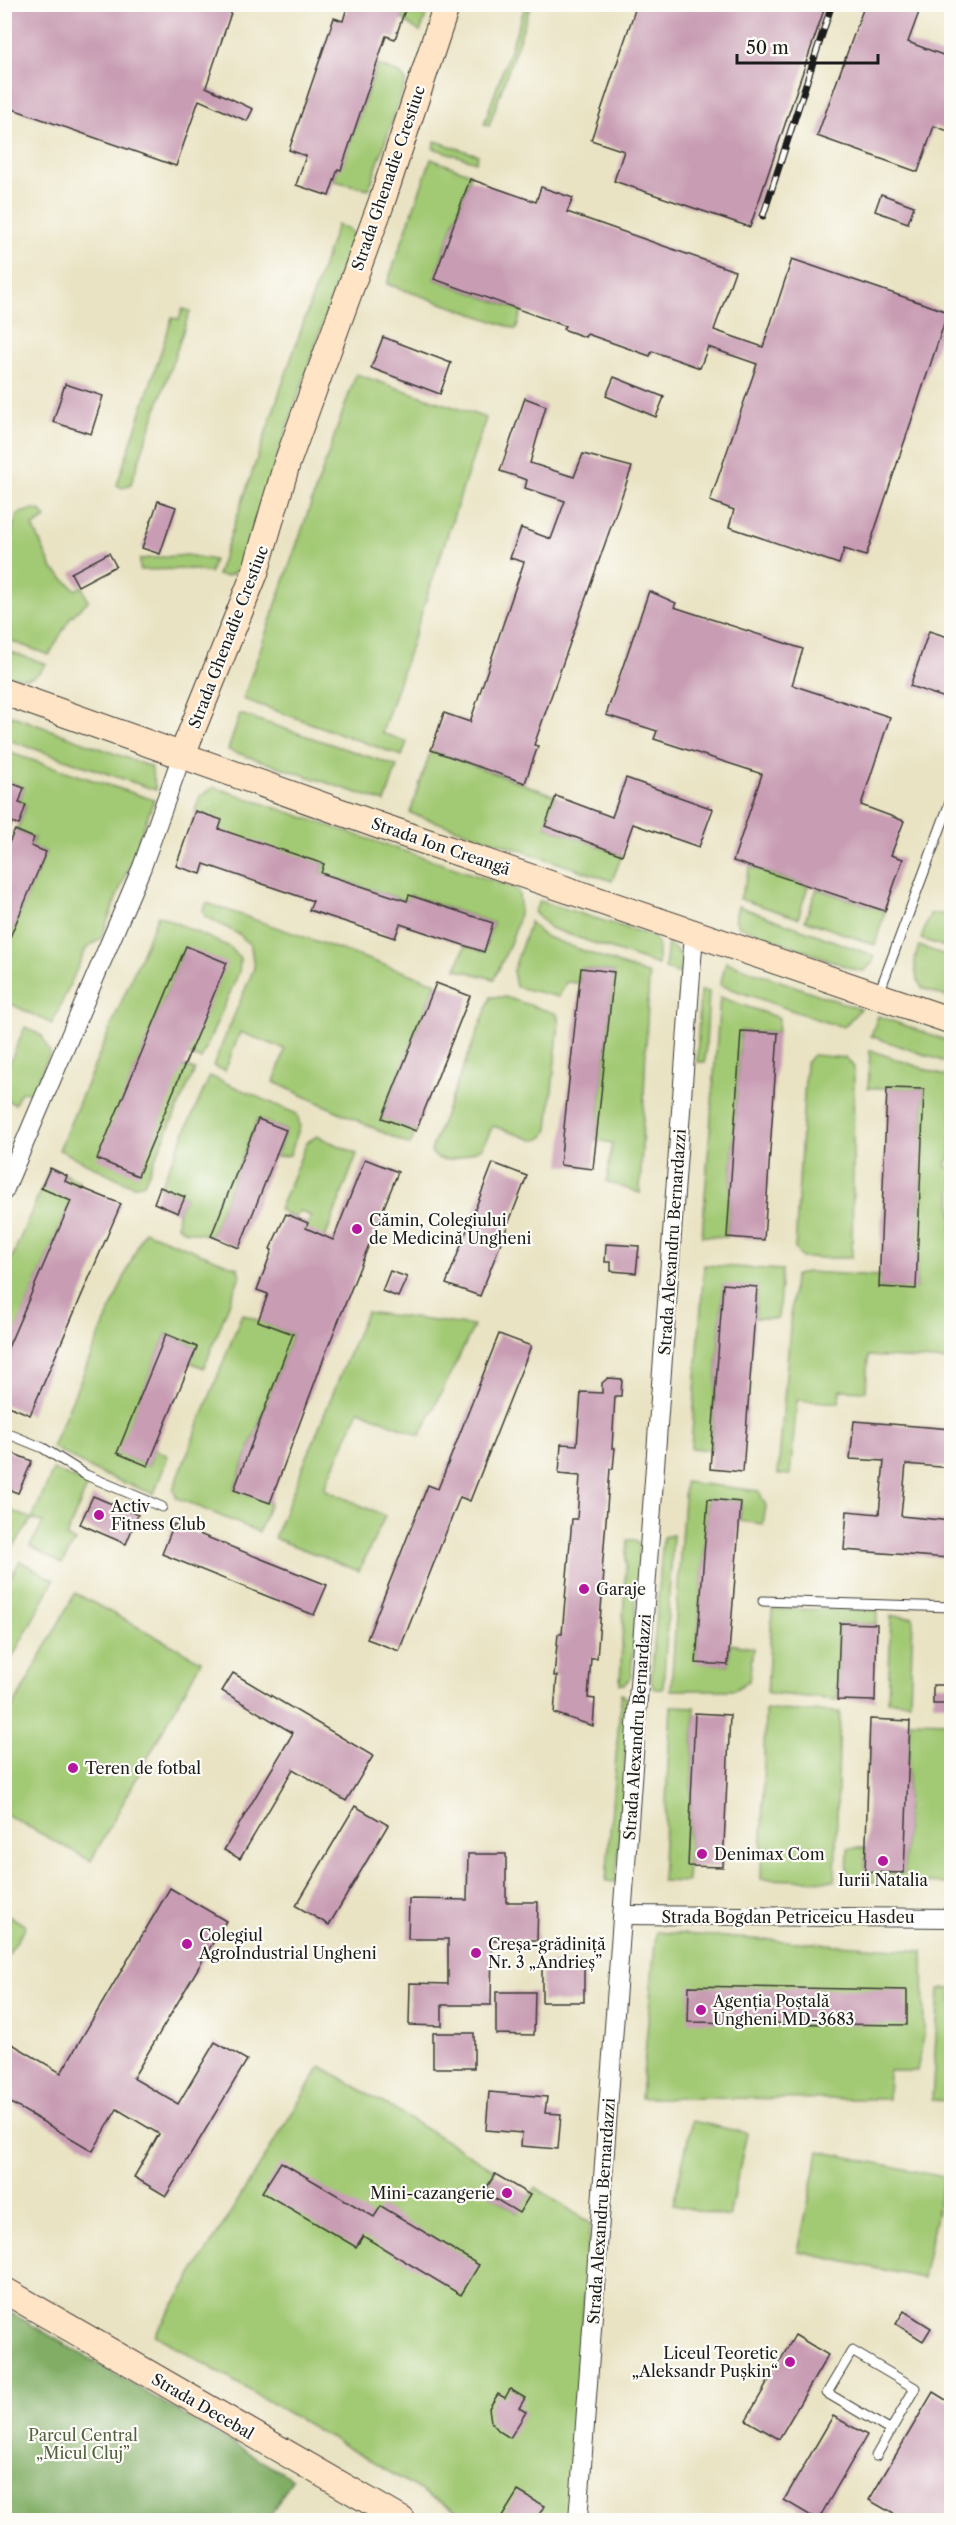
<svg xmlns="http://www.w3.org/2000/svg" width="956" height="2525" viewBox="0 0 956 2525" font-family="'Libre Caslon Text',serif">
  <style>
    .green { fill: #a2c973; stroke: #5f7248; stroke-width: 1.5 }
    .forest { fill: #81ad65; stroke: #4e6440; stroke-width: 1.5 }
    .building { fill: #c89cb3 }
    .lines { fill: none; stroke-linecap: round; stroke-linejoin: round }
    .lane-casing { stroke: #3b3a35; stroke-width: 11 }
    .street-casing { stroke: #3b3a35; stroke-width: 20 }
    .secondary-casing { stroke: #3b3a35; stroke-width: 28 }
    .lane { stroke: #fff; stroke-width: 9 }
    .street { stroke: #fff; stroke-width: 18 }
    .secondary { stroke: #ffe4c6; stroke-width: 26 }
    .rail-casing { stroke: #1c1c1c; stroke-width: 7 }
    .rail { stroke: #fdfcf7; stroke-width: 4.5; stroke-dasharray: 14; stroke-linecap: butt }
    .poi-dot { fill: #b5179e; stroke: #fdfcf7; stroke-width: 2 }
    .labels { text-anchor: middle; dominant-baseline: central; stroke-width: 4.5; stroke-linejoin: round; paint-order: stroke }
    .street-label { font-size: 16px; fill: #1c1c1c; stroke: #fdfcf7 }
    .poi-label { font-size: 16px; fill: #1c1c1c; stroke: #fdfcf7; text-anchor: start }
    .park-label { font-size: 16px; fill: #52613f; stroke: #fdfcf7 }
  </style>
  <rect width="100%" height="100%" fill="#fdfcf7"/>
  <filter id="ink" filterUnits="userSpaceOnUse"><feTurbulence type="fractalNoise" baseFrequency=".0167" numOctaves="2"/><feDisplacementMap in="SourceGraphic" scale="12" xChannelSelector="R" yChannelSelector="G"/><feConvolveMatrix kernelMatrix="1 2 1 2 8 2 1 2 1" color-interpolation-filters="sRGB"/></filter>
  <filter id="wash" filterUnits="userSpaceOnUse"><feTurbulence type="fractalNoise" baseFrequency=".008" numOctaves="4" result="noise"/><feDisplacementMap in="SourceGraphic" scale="24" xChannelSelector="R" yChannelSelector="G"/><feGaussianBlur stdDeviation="1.35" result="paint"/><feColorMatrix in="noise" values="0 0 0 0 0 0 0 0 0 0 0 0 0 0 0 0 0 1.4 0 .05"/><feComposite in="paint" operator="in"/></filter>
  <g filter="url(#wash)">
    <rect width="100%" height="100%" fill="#e9e3c3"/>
    <!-- green -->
    <g class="green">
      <polygon points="526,4 531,5 489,126 484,124"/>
      <polygon points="407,5 430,5 420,32 402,19"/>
      <polygon points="377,65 399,73 406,81 369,189 334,181 338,169 341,169"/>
      <polygon points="435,141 478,155 476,162 433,148"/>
      <polygon points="431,159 471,174 434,279 522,311 516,329 387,284"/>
      <path d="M337,225L349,229L353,235L240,566C233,575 228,578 217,575Z"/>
      <polygon points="183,309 190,311 131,484 122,488 117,485 172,318 179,319"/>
      <polygon points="356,374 486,418 382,733 407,742 402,756 243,699"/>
      <polygon points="34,509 41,511 46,518 33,526 52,568 76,590 82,586 88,601 70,618 49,655 5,639 5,557 17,514"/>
      <polygon points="187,555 214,560 210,573 191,569 140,570 140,559"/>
      <path d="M4,650H5L46,664C36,682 22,680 5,674Z"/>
      <polygon points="5,713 151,767 156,790 5,739"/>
      <polygon points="240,714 397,766 385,802 228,750"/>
      <polygon points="431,750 556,796 545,826 622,855 612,881 410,813"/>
      <polygon points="4,751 154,800 101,938 86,949 52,1024 5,1001 5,949 46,852 31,846 34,838 15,830 19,825 26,806 19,803 24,788 5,780"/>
      <path d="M214,787L517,889C528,913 504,957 494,979L456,969L465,946L484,952L493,923L410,895L407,901L321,873L324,864L237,845L195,811L200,796Z"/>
      <polygon points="750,867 808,886 798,918 740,899"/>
      <polygon points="817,889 885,911 875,945 805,920"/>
      <polygon points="540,901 652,936 658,943 658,965 550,928 534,912"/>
      <polygon points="207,903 436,983 382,1117 416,1131 410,1145 274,1082 285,1049 240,1032 225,1071 213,1066 254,968 251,946 240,935 205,916 203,910"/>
      <polygon points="738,906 875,956 872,963 864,971 856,970 739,926 735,919"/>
      <polygon points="930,914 942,914 951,918 951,949 921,939"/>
      <polygon points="158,915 230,947 240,958 239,972 201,1059 188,1055 186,946 98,1159 184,1066 195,1070 144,1183 133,1186 59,1150"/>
      <polygon points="530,922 544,936 649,975 640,1193 607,1182 612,1143 596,1140 614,972 581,968 579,983 566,982 559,997 516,987 513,971"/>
      <polygon points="668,943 681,955 681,974 665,969"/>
      <path d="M919,946L951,957V999L922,988C914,975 913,960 919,946Z"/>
      <polygon points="726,962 860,1009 844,1027 822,1021 720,985"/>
      <polygon points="700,991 709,992 705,1062 697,1062"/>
      <path d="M491,997H505L557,1014L559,1023L548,1129C545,1137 542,1140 533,1140L493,1126L482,1148C467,1154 443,1169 431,1152L433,1145Z"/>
      <polygon points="720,997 779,1018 778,1033 741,1031 727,1237 702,1236"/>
      <polygon points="878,1016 951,1042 951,1064 871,1036"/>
      <polygon points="25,1027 42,1036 50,1053 32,1093 21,1092 15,1104 5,1100 5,1073"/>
      <polygon points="870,1050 951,1078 951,1156 945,1166 952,1169 951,1361 868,1356 866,1391 840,1390 839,1403 797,1400 790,1475 778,1474 794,1276 806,1272 880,1276 880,1287 916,1288 924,1089 868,1088"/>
      <polygon points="813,1055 846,1058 854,1067 852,1258 802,1258 795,1249 806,1063"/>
      <polygon points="210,1076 297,1114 300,1126 290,1155 276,1157 286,1130 258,1119 211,1236 186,1231 177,1226 178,1213 185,1197 160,1187"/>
      <polygon points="317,1136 357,1154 311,1275 306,1228 311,1216 299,1211 295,1218 279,1210 307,1142"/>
      <polygon points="50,1168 79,1181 5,1357 5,1274"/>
      <polygon points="144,1231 238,1268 240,1276 204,1368 190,1362 197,1347 166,1334 118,1453 148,1466 155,1449 168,1456 154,1494 99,1473 52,1447"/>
      <polygon points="704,1265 782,1270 778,1319 755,1318 757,1287 723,1285 711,1450 691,1448"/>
      <polygon points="366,1312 474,1326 420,1436 359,1410 324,1489 385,1516 359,1571 274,1538"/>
      <polygon points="242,1314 293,1334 234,1489 270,1503 259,1532 177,1498 173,1490"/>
      <polygon points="53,1470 88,1484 66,1537 75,1541 62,1564 30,1546 43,1523 32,1519 14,1546 5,1540 5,1508 32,1519"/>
      <polygon points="685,1482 759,1491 766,1506 763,1524 740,1521 741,1502 708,1500 696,1662 728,1665 730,1644 753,1648 749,1681 734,1690 671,1690"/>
      <polygon points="673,1535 663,1689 654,1689 651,1682 663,1537"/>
      <polygon points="627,1540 635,1540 640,1546 631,1677 625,1684 620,1684"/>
      <polygon points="20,1561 54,1580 5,1671 5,1587"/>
      <polygon points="75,1593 201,1661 91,1861 5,1814 5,1722"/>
      <polygon points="772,1609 877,1610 877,1624 840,1623 837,1700 767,1693"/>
      <polygon points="891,1616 913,1617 910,1702 888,1701"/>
      <polygon points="621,1694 625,1696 629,1704 616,1882 606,1881"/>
      <polygon points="671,1706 695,1707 687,1882 662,1881"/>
      <polygon points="765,1710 840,1712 835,1881 761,1879"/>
      <polygon points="910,1721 951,1722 951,1884 847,1881 848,1848 866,1848 865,1872 904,1873"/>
      <polygon points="5,1913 26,1926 5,1960"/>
      <polygon points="656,1932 923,1951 924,2035 917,2071 889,2071 888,2099 641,2098"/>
      <polygon points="939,1989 951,1989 951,2101 932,2100"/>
      <polygon points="321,2066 495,2170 484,2191 518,2213 535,2187 590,2223 568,2520 471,2520 155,2335"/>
      <polygon points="692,2121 747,2133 729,2217 673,2205"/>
      <polygon points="819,2151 944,2177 923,2278 798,2252"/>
    </g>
    <!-- forest -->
    <polygon class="forest" points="5,2309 292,2479 268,2520 5,2520"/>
    <g id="blocks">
      <!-- building -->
      <g class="building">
        <polygon points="4,4 234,4 206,87 253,109 247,121 199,100 176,166 4,106"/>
        <polygon points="348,4 407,4 395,39 386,36 341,170 338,169 329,196 296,185 306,156 289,150 334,18 343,21"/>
        <polygon points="637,4 826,4 750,227 614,181 624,151 591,140"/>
        <polygon points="865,4 922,4 908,42 951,58 951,132 934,126 918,172 817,136"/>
        <polygon points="470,179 536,202 541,187 573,198 567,212 735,271 714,330 763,347 792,259 948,312 866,556 844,549 839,564 729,527 734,510 710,501 757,364 708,347 700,368 652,351 650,356 587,334 585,337 563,329 565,326 434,279"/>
        <polygon points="881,194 914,206 908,223 875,211"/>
        <polygon points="383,337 451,363 440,394 371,368"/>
        <polygon points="614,377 664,397 656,417 606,396"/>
        <polygon points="65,384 103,396 91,434 53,422"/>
        <polygon points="525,398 546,406 530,463 574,477 583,454 632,467 534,745 538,746 525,783 431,750 444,713 470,722 524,562 510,558 521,528 551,539 565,501 525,488 527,480 500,471"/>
        <polygon points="158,501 176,507 160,554 142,548"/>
        <polygon points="109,553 116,566 78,586 71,573"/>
        <polygon points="649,591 676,603 674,607 803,649 792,685 890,717 861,805 904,821 891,855 903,859 885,911 733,861 762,774 654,739 657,731 606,715"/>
        <polygon points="929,631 951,638 951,700 910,686"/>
        <polygon points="626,778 713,809 699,847 633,824 622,855 545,826 556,796 612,817"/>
        <polygon points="4,780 24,788 19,803 26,805 19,825 12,822 6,837"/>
        <polygon points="195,811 222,820 219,829 324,864 321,873 407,901 409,895 493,923 484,952 400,924 395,938 309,910 313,901 204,864 201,874 176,866"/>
        <polygon points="15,830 34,838 31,846 46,852 5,949 4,853"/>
        <polygon points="186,946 227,963 138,1176 97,1159"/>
        <polygon points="581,968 614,972 593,1169 560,1165"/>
        <polygon points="436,983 470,996 416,1131 382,1118"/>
        <polygon points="741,1031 778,1033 764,1240 727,1237"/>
        <polygon points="887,1088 924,1089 916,1289 879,1287"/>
        <polygon points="258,1119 286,1130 239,1248 211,1236"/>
        <polygon points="365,1159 398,1172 328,1347 270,1503 234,1490 293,1334 258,1321 268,1294 257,1290 272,1250 270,1249 286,1214 308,1223 306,1228 333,1240"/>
        <polygon points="493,1163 527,1176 480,1296 446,1284"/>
        <polygon points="50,1168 67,1176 65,1181 121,1204 30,1415 4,1404 4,1357 71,1201 41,1188"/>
        <polygon points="160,1187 185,1197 178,1213 154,1203"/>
        <polygon points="606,1244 639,1246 636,1273 611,1271 611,1262 605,1262"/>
        <polygon points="390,1271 407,1277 398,1297 382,1291"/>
        <polygon points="723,1284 757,1287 743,1472 710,1469"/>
        <polygon points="166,1334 197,1347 148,1466 117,1453"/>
        <polygon points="499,1334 531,1346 470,1501 460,1497 399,1651 367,1639 428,1485 438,1489"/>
        <polygon points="608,1378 622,1379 621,1396 615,1396 612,1448 615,1448 613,1469 610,1469 602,1572 604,1572 597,1658 591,1658 588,1698 595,1699 593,1726 554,1713 557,1676 554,1676 558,1634 562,1634 572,1519 577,1519 580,1476 559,1474 561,1444 577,1445 581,1392 602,1393 602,1383"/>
        <polygon points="854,1421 951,1429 951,1468 906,1464 901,1516 951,1521 948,1558 844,1550 847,1511 879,1514 884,1461 850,1459"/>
        <polygon points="4,1450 32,1461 18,1493 4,1488"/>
        <polygon points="93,1496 138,1515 126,1544 80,1524"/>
        <polygon points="708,1499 741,1502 728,1665 696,1663"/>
        <polygon points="174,1524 327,1585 314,1615 162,1554"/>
        <polygon points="840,1623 877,1624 875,1701 837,1700"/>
        <polygon points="233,1673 373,1756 346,1801 293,1769 240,1859 224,1850 293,1733 222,1691"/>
        <rect x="933" y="1685" width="18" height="19"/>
        <polygon points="695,1713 730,1715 723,1867 688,1866"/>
        <polygon points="870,1719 910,1721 904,1873 865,1872"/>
        <polygon points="355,1806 388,1825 329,1925 296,1906"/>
        <polygon points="468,1854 506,1854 506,1902 538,1902 537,1940 492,1940 491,2005 442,2005 442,2026 409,2025 410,1983 448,1984 448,1939 408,1939 409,1899 467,1900"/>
        <polygon points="170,1888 226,1921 133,2078 178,2104 215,2042 247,2060 166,2196 134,2177 159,2134 117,2109 93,2151 4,2099 4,2039 61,2073"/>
        <polygon points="542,1963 584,1964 584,2002 542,2002"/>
        <polygon points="689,1986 907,1990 907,2025 688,2022"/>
        <polygon points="496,1992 535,1992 534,2035 496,2034"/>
        <rect x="433" y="2033" width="41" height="35"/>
        <polygon points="489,2092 547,2097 545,2113 561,2114 558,2149 521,2146 522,2133 486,2130"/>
        <polygon points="281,2162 374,2217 381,2206 479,2265 461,2295 363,2236 356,2247 262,2192"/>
        <polygon points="495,2174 530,2195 519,2213 484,2192"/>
        <polygon points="904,2311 931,2328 923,2341 896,2324"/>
        <polygon points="795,2335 828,2355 779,2439 746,2420"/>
        <polygon points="510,2389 525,2398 519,2408 526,2412 510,2438 499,2431 491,2422 489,2408 498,2394 505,2398"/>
        <polygon points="933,2392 951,2403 951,2520 904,2520 869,2500"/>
        <polygon points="833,2416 867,2435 818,2520 784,2500"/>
        <polygon points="518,2491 544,2506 536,2520 500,2520"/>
      </g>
    </g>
  </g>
  <g filter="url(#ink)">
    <use href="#blocks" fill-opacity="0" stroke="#3b3a35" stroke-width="1.5"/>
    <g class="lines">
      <defs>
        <g id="lane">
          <polyline points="879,993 952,797"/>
          <polyline points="4,1432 43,1448 86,1475 162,1507"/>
          <polyline points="763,1601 952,1607"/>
          <polyline points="876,2456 915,2388 852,2351 827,2393 891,2431"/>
        </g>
        <g id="street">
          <polyline points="4,1191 142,867 182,755"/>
          <polyline points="624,1915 952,1918"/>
          <polyline points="578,2520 694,933"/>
        </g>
        <g id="secondary">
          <polyline points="4,692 383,827 952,1021"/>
          <polyline points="182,755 255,573 287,463 382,201 447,4"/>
          <polyline points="4,2290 402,2520"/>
        </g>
      </defs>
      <!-- lane casing -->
      <use href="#lane" class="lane-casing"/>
      <!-- street casing -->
      <use href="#street" class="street-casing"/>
      <!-- secondary casing -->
      <use href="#secondary" class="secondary-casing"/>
      <!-- lane -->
      <use href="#lane" class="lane"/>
      <!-- street -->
      <use href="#street" class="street"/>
      <!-- secondary -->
      <use href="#secondary" class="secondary"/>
      <defs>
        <polyline id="rail" points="763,216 832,4"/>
      </defs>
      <!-- rail casing -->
      <use href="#rail" class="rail-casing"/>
      <!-- rail -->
      <use href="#rail" class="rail"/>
    </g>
  </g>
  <!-- markers -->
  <g class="poi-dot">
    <circle cx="357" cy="1229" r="6"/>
    <circle cx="99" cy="1515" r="6"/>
    <circle cx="584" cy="1589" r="6"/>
    <circle cx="73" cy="1768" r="6"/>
    <circle cx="702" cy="1854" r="6"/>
    <circle cx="883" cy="1861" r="6"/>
    <circle cx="187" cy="1944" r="6"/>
    <circle cx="476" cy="1953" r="6"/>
    <circle cx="701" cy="2010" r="6"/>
    <circle cx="507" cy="2193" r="6"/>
    <circle cx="790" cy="2362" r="6"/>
  </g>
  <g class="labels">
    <!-- street labels -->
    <g class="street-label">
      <text transform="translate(388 178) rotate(-71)">Strada Ghenadie Crestiuc</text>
      <text transform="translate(228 637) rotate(-69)">Strada Ghenadie Crestiuc</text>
      <text transform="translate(441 846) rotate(19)">Strada Ion Creangă</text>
      <text transform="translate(672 1242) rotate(-86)">Strada Alexandru Bernardazzi</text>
      <text transform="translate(637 1727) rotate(-86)">Strada Alexandru Bernardazzi</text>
      <text x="788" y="1917">Strada Bogdan Petriceicu Hasdeu</text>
      <text transform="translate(601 2211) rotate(-86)">Strada Alexandru Bernardazzi</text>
      <text transform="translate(203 2406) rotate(30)">Strada Decebal</text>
    </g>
    <!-- poi labels -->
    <g class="poi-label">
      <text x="369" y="1220">Cămin, Colegiului<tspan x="369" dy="18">de Medicină Ungheni</tspan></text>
      <text x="111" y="1506">Activ<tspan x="111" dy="18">Fitness Club</tspan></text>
      <text x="596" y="1589">Garaje</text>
      <text x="85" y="1768">Teren de fotbal</text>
      <text x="714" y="1854">Denimax Com</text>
      <text x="883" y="1880" text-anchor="middle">Iurii Natalia</text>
      <text x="199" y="1935">Colegiul<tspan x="199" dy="18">AgroIndustrial Ungheni</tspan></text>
      <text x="488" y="1944">Creșa-grădiniță<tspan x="488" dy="18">Nr. 3 „Andrieș”</tspan></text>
      <text x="713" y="2001">Agenția Poștală<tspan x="713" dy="18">Ungheni MD-3683</tspan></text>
      <text x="495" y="2193" text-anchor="end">Mini-cazangerie</text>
      <text x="778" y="2353" text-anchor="end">Liceul Teoretic<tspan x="778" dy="18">„Aleksandr Pușkin“</tspan></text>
    </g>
    <!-- park labels -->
    <g class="park-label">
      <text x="83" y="2435">Parcul Central<tspan x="83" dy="18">„Micul Cluj”</tspan></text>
    </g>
  </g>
  <!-- margin -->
  <rect width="956" height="2525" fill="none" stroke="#fdfcf7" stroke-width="24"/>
  <!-- scale -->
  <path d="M737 54v9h141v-9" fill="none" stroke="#1c1c1c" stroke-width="3"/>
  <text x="746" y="54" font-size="18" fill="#1c1c1c" stroke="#fdfcf7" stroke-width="4.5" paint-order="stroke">50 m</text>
</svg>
